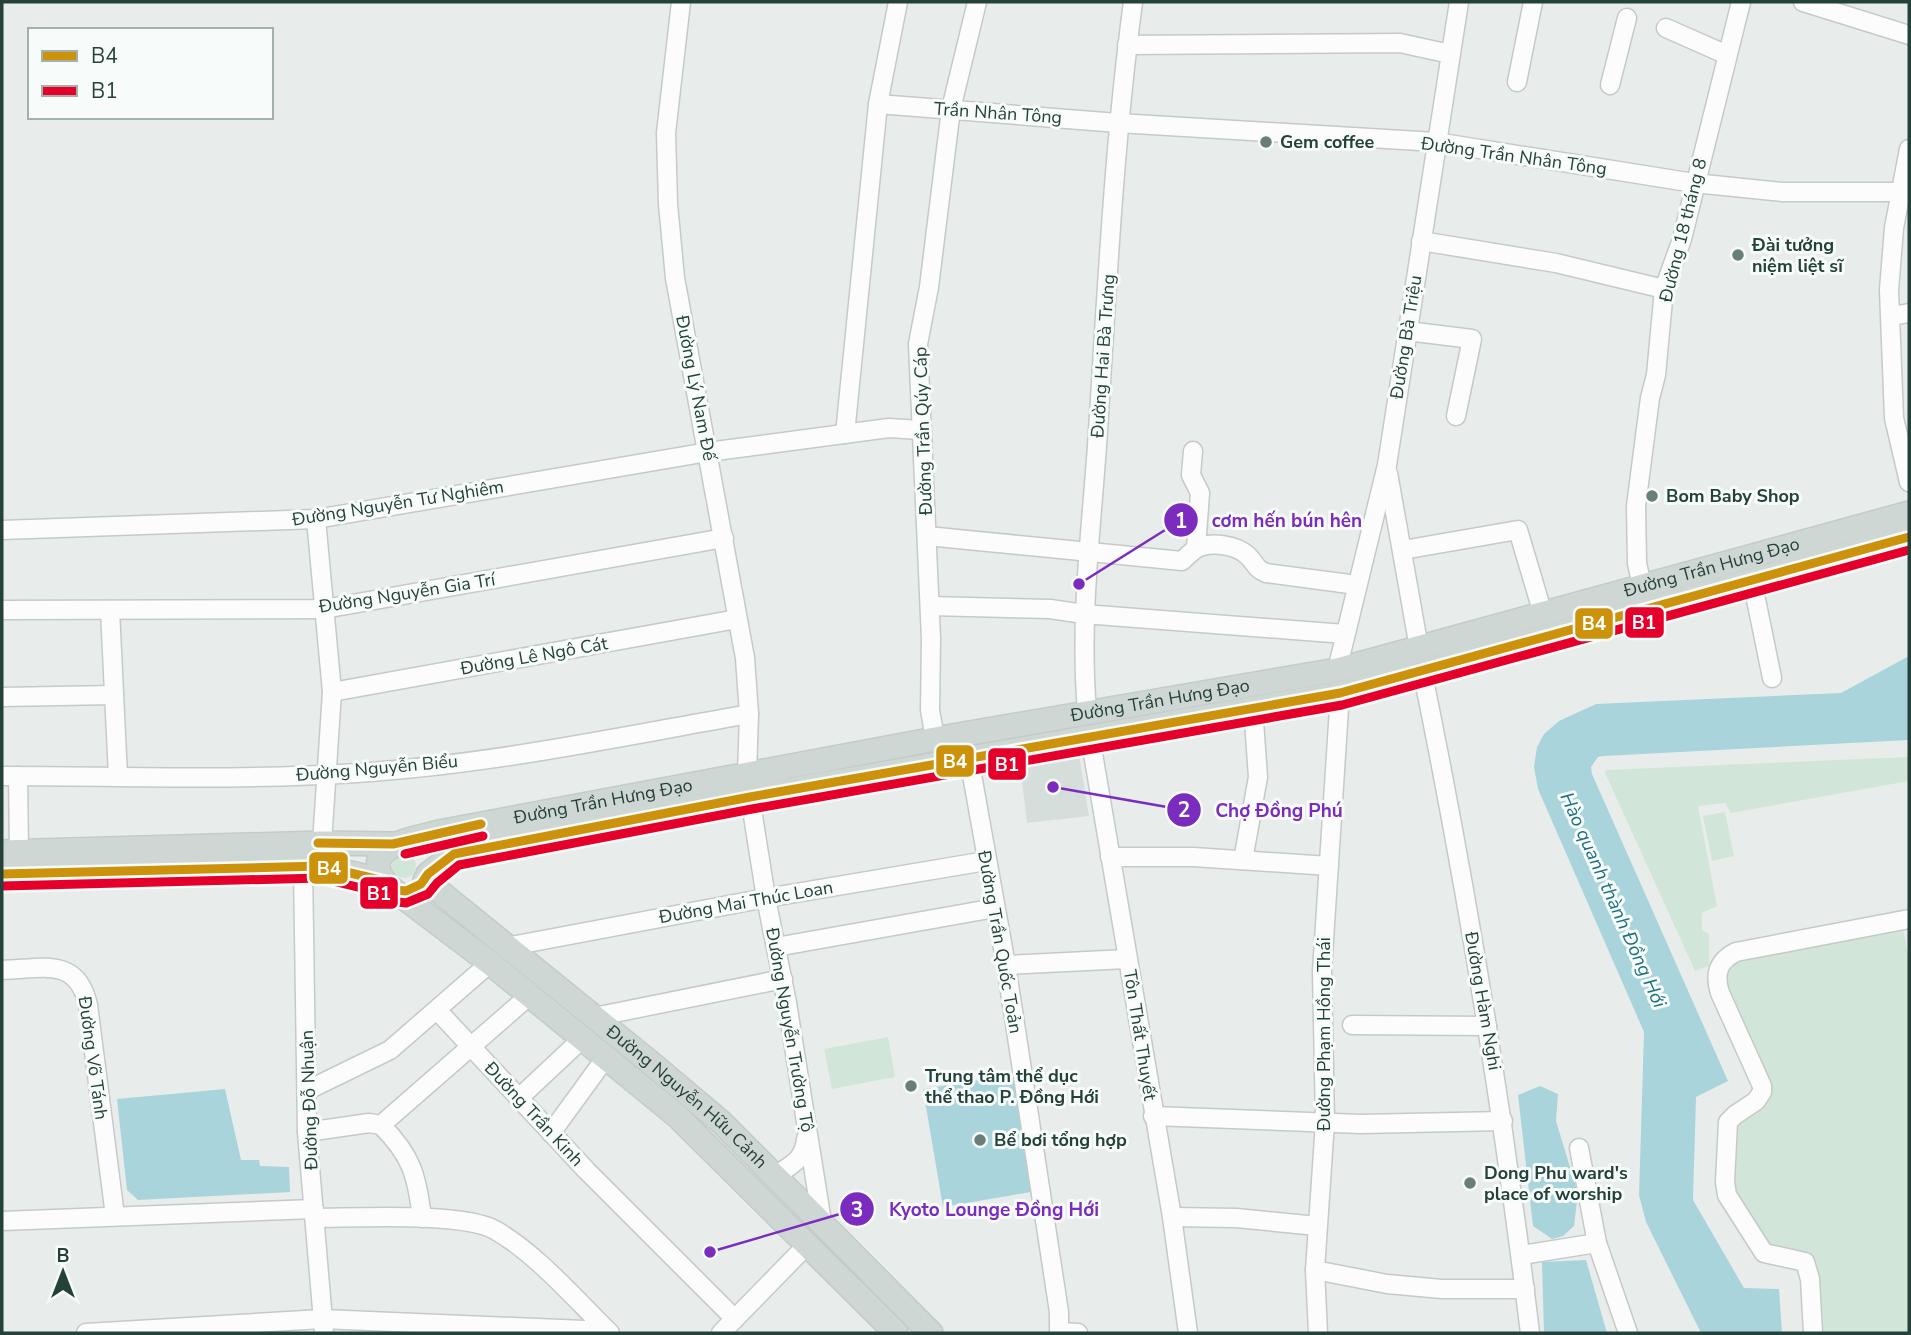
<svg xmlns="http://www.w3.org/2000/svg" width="1911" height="1335" viewBox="0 0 1911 1335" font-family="'Nunito Sans',sans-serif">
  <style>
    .built { fill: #d6dedb }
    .green { fill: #d1e6d8 }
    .water { fill: #a9d4db }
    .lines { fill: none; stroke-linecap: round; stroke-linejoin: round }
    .minor-casing { stroke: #c5cac8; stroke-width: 21 }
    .major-casing { stroke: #c3ccc9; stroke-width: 26 }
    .minor { stroke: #fcfcfc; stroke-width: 18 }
    .major { stroke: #cfd7d5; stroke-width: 23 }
    .bus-1-casing { stroke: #f7fbf9; stroke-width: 14 }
    .bus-2-casing { stroke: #f7fbf9; stroke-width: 14 }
    .bus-1 { stroke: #cd920c; stroke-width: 9 }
    .bus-2 { stroke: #e4002b; stroke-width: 9 }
    .poi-dot { fill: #697e78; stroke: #f7fbf9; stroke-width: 2.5 }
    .labels { text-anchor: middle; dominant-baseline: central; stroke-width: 6; stroke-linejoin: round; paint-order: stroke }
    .street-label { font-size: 18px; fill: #24423a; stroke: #f7fbf9 }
    .poi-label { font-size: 18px; font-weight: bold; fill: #24423a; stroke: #f7fbf9; text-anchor: start }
    .water-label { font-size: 19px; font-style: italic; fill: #1c6f80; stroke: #f7fbf9 }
    .leader { fill: none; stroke: #7b2cbf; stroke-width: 2.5 }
    .callout-dot { fill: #7b2cbf; stroke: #f7fbf9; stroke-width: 2.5 }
    .mark-label { font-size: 21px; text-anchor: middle; font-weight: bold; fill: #fff }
    .callout-label { font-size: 19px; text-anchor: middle; font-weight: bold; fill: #7b2cbf; stroke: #f7fbf9; stroke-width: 6; stroke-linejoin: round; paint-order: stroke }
    .line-badge { stroke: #f7fbf9; stroke-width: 2.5 }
    .badge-label { font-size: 19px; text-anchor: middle; font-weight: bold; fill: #fff }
  </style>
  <rect width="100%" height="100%" fill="#e8edeb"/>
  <!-- built -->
  <polygon class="built" points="1078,749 1089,816 1027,823 1019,757"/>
  <!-- green -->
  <g class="green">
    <polygon points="1909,757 1909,781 1731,813 1725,803 1698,806 1717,906 1702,913 1702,930 1709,934 1709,966 1695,971 1605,773 1606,770"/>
    <polygon points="1725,812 1734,856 1712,861 1703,816"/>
    <circle cx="404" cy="866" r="12"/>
    <polygon points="1903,928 1909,959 1909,1333 1818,1333 1812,1254 1796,1251 1778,1252 1767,1248 1731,1193 1730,1137 1744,1120 1758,1110 1766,1098 1723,990 1725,978 1737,959"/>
    <polygon points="888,1037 895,1077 832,1089 824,1049"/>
  </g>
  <!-- water -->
  <g class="water">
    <polygon points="1909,656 1909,740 1604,756 1598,757 1591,767 1592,774 1728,1081 1696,1097 1693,1200 1744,1288 1779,1289 1782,1333 1701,1333 1646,1222 1639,1195 1644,1032 1538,789 1534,767 1537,747 1544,734 1559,721 1596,704 1841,693"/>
    <polygon points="1018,1074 1037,1191 943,1207 923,1089"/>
    <polygon points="1540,1086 1558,1094 1556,1121 1578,1193 1574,1226 1563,1236 1552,1239 1533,1226 1518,1095"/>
    <polygon points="225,1089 241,1160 259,1160 260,1166 289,1167 290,1192 138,1200 127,1190 117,1099"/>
    <polygon points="1586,1260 1607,1333 1544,1333 1542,1262"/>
  </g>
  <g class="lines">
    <defs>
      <g id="minor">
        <polyline points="681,2 666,133 668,204 675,278 745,658 749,714 747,774"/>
        <polyline points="1803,2 1909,35"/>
        <polyline points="1666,28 1727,55"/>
        <polyline points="1127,45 1400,43 1450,54"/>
        <polyline points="1517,82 1533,2"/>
        <polyline points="1610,85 1627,18"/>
        <polyline points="878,104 1118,123 1436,142 1694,183 1783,192 1909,192"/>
        <polyline points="1909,149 1894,228 1889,290 1894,418 1909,482"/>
        <polyline points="1421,241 1556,263 1664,289"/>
        <polyline points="1892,316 1909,313"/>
        <polyline points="1407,331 1472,339 1456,416"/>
        <polyline points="845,434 878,104 898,2"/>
        <polyline points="1193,451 1191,475 1200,493 1196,548"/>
        <polyline points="1388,473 1419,648"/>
        <polyline points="316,519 332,692 322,843"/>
        <polyline points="2,530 316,519 708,452 889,428 920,430"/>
        <path d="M927,536L1182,561C1187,556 1193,550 1199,547C1213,542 1236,545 1247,555C1256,563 1254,568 1266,573L1357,585"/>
        <polyline points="1403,550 1518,530 1543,614"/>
        <polyline points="1752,580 1772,678"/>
        <polyline points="1642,586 1637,563 1636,506 1650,398 1656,375 1664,289 1682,239 1741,2"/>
        <polyline points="930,606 1050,609 1084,614 1345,634"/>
        <polyline points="2,610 324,609 724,538"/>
        <polyline points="110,610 118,776"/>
        <polyline points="1337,670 1387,465 1459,2"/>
        <path d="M1422,670C1467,890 1503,1110 1530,1333"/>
        <polyline points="332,692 737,619"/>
        <polyline points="2,697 114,695"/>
        <path d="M1087,711C1079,617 1092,525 1098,431C1107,287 1114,144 1133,2"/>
        <polyline points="1090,736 1172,1217 1188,1333"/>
        <polyline points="935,739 930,710 931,639 918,344 929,287 951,109 977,2"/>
        <polyline points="969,758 1006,965 1059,1312 1059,1333"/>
        <path d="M2,776C120,776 239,781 356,773C488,765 619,737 749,714"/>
        <polyline points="18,776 19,852"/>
        <polyline points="750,797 766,898 787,1003 822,1222"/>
        <polyline points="1110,857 1193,857 1329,866"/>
        <polyline points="1243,860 1258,777 1253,707"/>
        <polyline points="303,866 307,1132 324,1333"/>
        <polyline points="506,947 766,898 986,861"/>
        <polyline points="776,947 995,908"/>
        <polyline points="1006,965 1127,959"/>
        <path d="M2,970C42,969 77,956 88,1005L115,1216"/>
        <polyline points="437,1010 586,1170 735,1319"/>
        <polyline points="594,1017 783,979"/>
        <polyline points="1352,1025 1487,1026"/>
        <polyline points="308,1090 390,1050 490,963"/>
        <polyline points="519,1098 584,1037"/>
        <polyline points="1153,1116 1361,1124 1503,1121"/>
        <polyline points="381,1125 530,995"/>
        <path d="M381,1125C412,1156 417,1176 422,1218"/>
        <polyline points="307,1132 369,1123 381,1125"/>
        <polyline points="551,1133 607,1056"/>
        <polyline points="1579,1148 1597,1243"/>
        <path d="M775,1176C791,1165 804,1160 806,1139"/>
        <polyline points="1172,1217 1236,1218 1317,1226"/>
        <path d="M315,1218C355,1218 462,1212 495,1230C537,1254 575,1299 610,1333"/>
        <polyline points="2,1221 314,1209"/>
        <polyline points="1522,1255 1597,1243 1628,1333"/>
        <polyline points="1315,1270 1387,1284 1442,1289 1525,1289"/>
        <polyline points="1059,1332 1078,1333"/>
        <polyline points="86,1333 322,1319 608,1331"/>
        <polyline points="721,1333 807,1245"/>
        <polyline points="1318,1333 1315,1270 1325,1122 1322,971 1340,693"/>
        <path d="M1813,1333L1810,1279L1805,1262L1764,1253L1727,1195L1725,1182L1728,1122L1735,1115L1756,1101L1762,1092V1086L1720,993C1714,974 1718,961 1736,952L1909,919"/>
      </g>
      <g id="major">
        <polyline points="2,852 322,843 393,844"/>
        <polyline points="2,874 321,866 384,881"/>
        <polyline points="428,874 454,854 488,846 750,797 1340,693 1909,537"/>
        <path id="s1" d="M425,880L651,1063L721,1122L931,1333"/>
        <path id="s2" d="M896,1333L677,1116L490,963L387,885C356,846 414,839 439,832L935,739L1337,670L1909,513"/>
      </g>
    </defs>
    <!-- minor casing -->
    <use href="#minor" class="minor-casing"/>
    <!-- major casing -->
    <use href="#major" class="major-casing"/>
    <!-- minor -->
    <use href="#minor" class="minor"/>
    <!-- major -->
    <use href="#major" class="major"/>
    <defs>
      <g id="bus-1">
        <polyline points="318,843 393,844 481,824"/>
        <polyline points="2,874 321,866 384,881 395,890 406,891 421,884 428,874 454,854 750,797 1340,693 1909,537"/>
      </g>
      <g id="bus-2">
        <polyline points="405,854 483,836"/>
        <polyline points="2,886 320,878 378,892 390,901 406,903 428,894 437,883 459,865 752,809 1342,705 1909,550"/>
      </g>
    </defs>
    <!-- bus-1 casing -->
    <use href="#bus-1" class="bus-1-casing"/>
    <!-- bus-2 casing -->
    <use href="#bus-2" class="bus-2-casing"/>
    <!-- bus-1 -->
    <use href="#bus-1" class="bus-1"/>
    <!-- bus-2 -->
    <use href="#bus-2" class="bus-2"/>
  </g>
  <!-- markers -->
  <g class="poi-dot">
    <circle cx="1266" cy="142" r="7"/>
    <circle cx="1738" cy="255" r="7"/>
    <circle cx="1652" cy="496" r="7"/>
    <circle cx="911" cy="1086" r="7"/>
    <circle cx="980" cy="1140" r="7"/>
    <circle cx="1470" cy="1183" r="7"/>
  </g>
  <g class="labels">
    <!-- street labels -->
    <g class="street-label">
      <text transform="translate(998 113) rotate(4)">Trần Nhân Tông</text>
      <text transform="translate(1514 156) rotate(8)">Đường Trần Nhân Tông</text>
      <text transform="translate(1683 230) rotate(-76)">Đường 18 tháng 8</text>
      <text transform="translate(1406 337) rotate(-81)">Đường Bà Triệu</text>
      <text transform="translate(1103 356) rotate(-86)">Đường Hai Bà Trưng</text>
      <text transform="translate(696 388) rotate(79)">Đường Lý Nam Đế</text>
      <text transform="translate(923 431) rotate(-92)">Đường Trần Qúy Cáp</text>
      <text transform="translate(398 503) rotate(-9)">Đường Nguyễn Tư Nghiêm</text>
      <text stroke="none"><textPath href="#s2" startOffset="2076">Đường Trần Hưng Đạo</textPath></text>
      <text transform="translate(407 593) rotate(-9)">Đường Nguyễn Gia Trí</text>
      <text transform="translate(534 656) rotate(-10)">Đường Lê Ngô Cát</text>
      <text stroke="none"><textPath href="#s2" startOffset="1508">Đường Trần Hưng Đạo</textPath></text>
      <text transform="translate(377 768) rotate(-5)">Đường Nguyễn Biểu</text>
      <text stroke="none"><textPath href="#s2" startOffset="942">Đường Trần Hưng Đạo</textPath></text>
      <text transform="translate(746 902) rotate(-10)">Đường Mai Thúc Loan</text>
      <text transform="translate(1000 942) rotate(80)">Đường Trần Quốc Toản</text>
      <text transform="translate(1483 1001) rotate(80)">Đường Hàm Nghi</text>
      <text transform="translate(790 1030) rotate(80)">Đường Nguyễn Trường Tộ</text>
      <text transform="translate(1324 1034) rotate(-90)">Đường Phạm Hồng Thái</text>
      <text transform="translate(1140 1035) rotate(81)">Tôn Thất Thuyết</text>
      <text transform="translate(93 1058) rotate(82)">Đường Võ Tánh</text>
      <text stroke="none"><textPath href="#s1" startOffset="340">Đường Nguyễn Hữu Cảnh</textPath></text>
      <text transform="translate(309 1100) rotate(-92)">Đường Đỗ Nhuận</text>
      <text transform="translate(534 1114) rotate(47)">Đường Trần Kinh</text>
    </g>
    <!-- poi labels -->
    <g class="poi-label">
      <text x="1280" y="142">Gem coffee</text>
      <text x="1752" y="245">Đài tưởng<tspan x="1752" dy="21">niệm liệt sĩ</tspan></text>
      <text x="1666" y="496">Bom Baby Shop</text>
      <text x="925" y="1076">Trung tâm thể dục<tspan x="925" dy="21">thể thao P. Đồng Hới</tspan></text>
      <text x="994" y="1140">Bể bơi tổng hợp</text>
      <text x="1484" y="1173">Dong Phu ward's<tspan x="1484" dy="21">place of worship</tspan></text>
    </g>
    <!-- water labels -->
    <g class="water-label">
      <text transform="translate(1613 900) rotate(66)">Hào quanh thành Đồng Hới</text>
    </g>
  </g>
  <!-- callouts -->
  <path class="leader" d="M1079 584L1181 520M1053 787L1184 810M710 1252L857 1209"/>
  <g class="callout-dot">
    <circle cx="1079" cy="584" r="7"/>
    <circle cx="1053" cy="787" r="7"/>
    <circle cx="710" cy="1252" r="7"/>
    <circle cx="1181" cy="520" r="18"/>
    <circle cx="1184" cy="810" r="18"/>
    <circle cx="857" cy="1209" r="18"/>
  </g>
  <g class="mark-label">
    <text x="1181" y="528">1</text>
    <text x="1184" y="817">2</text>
    <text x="857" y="1217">3</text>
  </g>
  <g class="callout-label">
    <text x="1287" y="527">cơm hến bún hên</text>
    <text x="1279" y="817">Chợ Đồng Phú</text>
    <text x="994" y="1216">Kyoto Lounge Đồng Hới</text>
  </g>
  <g class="line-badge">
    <rect x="1624" y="606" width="41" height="33" rx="7" fill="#e4002b"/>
    <rect x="1574" y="607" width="40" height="33" rx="7" fill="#cd920c"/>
    <rect x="935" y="744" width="40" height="34" rx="7" fill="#cd920c"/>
    <rect x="987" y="747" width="40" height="34" rx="7" fill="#e4002b"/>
    <rect x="308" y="851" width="41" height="34" rx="7" fill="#cd920c"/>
    <rect x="359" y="876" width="40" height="34" rx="7" fill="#e4002b"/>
  </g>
  <g class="badge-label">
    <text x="1644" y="629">B1</text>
    <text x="1594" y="630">B4</text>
    <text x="955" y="768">B4</text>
    <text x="1007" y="771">B1</text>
    <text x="329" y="875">B4</text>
    <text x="379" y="900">B1</text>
  </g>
  <!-- border -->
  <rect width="1911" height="1335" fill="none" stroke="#24423a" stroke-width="7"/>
  <!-- legend -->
  <rect x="28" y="28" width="245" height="91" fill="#f7fbf9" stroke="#a3b1ad" stroke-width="2"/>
  <rect x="42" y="51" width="35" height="10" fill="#cd920c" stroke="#a3b1ad" stroke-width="2"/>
  <text x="91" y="63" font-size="21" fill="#24423a">B4</text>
  <rect x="42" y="86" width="35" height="10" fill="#e4002b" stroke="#a3b1ad" stroke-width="2"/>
  <text x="91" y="98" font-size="21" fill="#24423a">B1</text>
  <!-- north arrow -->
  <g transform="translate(63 1272)" stroke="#f7fbf9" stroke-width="5" paint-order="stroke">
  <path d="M0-5L12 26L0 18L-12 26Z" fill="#24423a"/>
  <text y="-10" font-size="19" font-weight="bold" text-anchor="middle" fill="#24423a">B</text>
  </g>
</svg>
